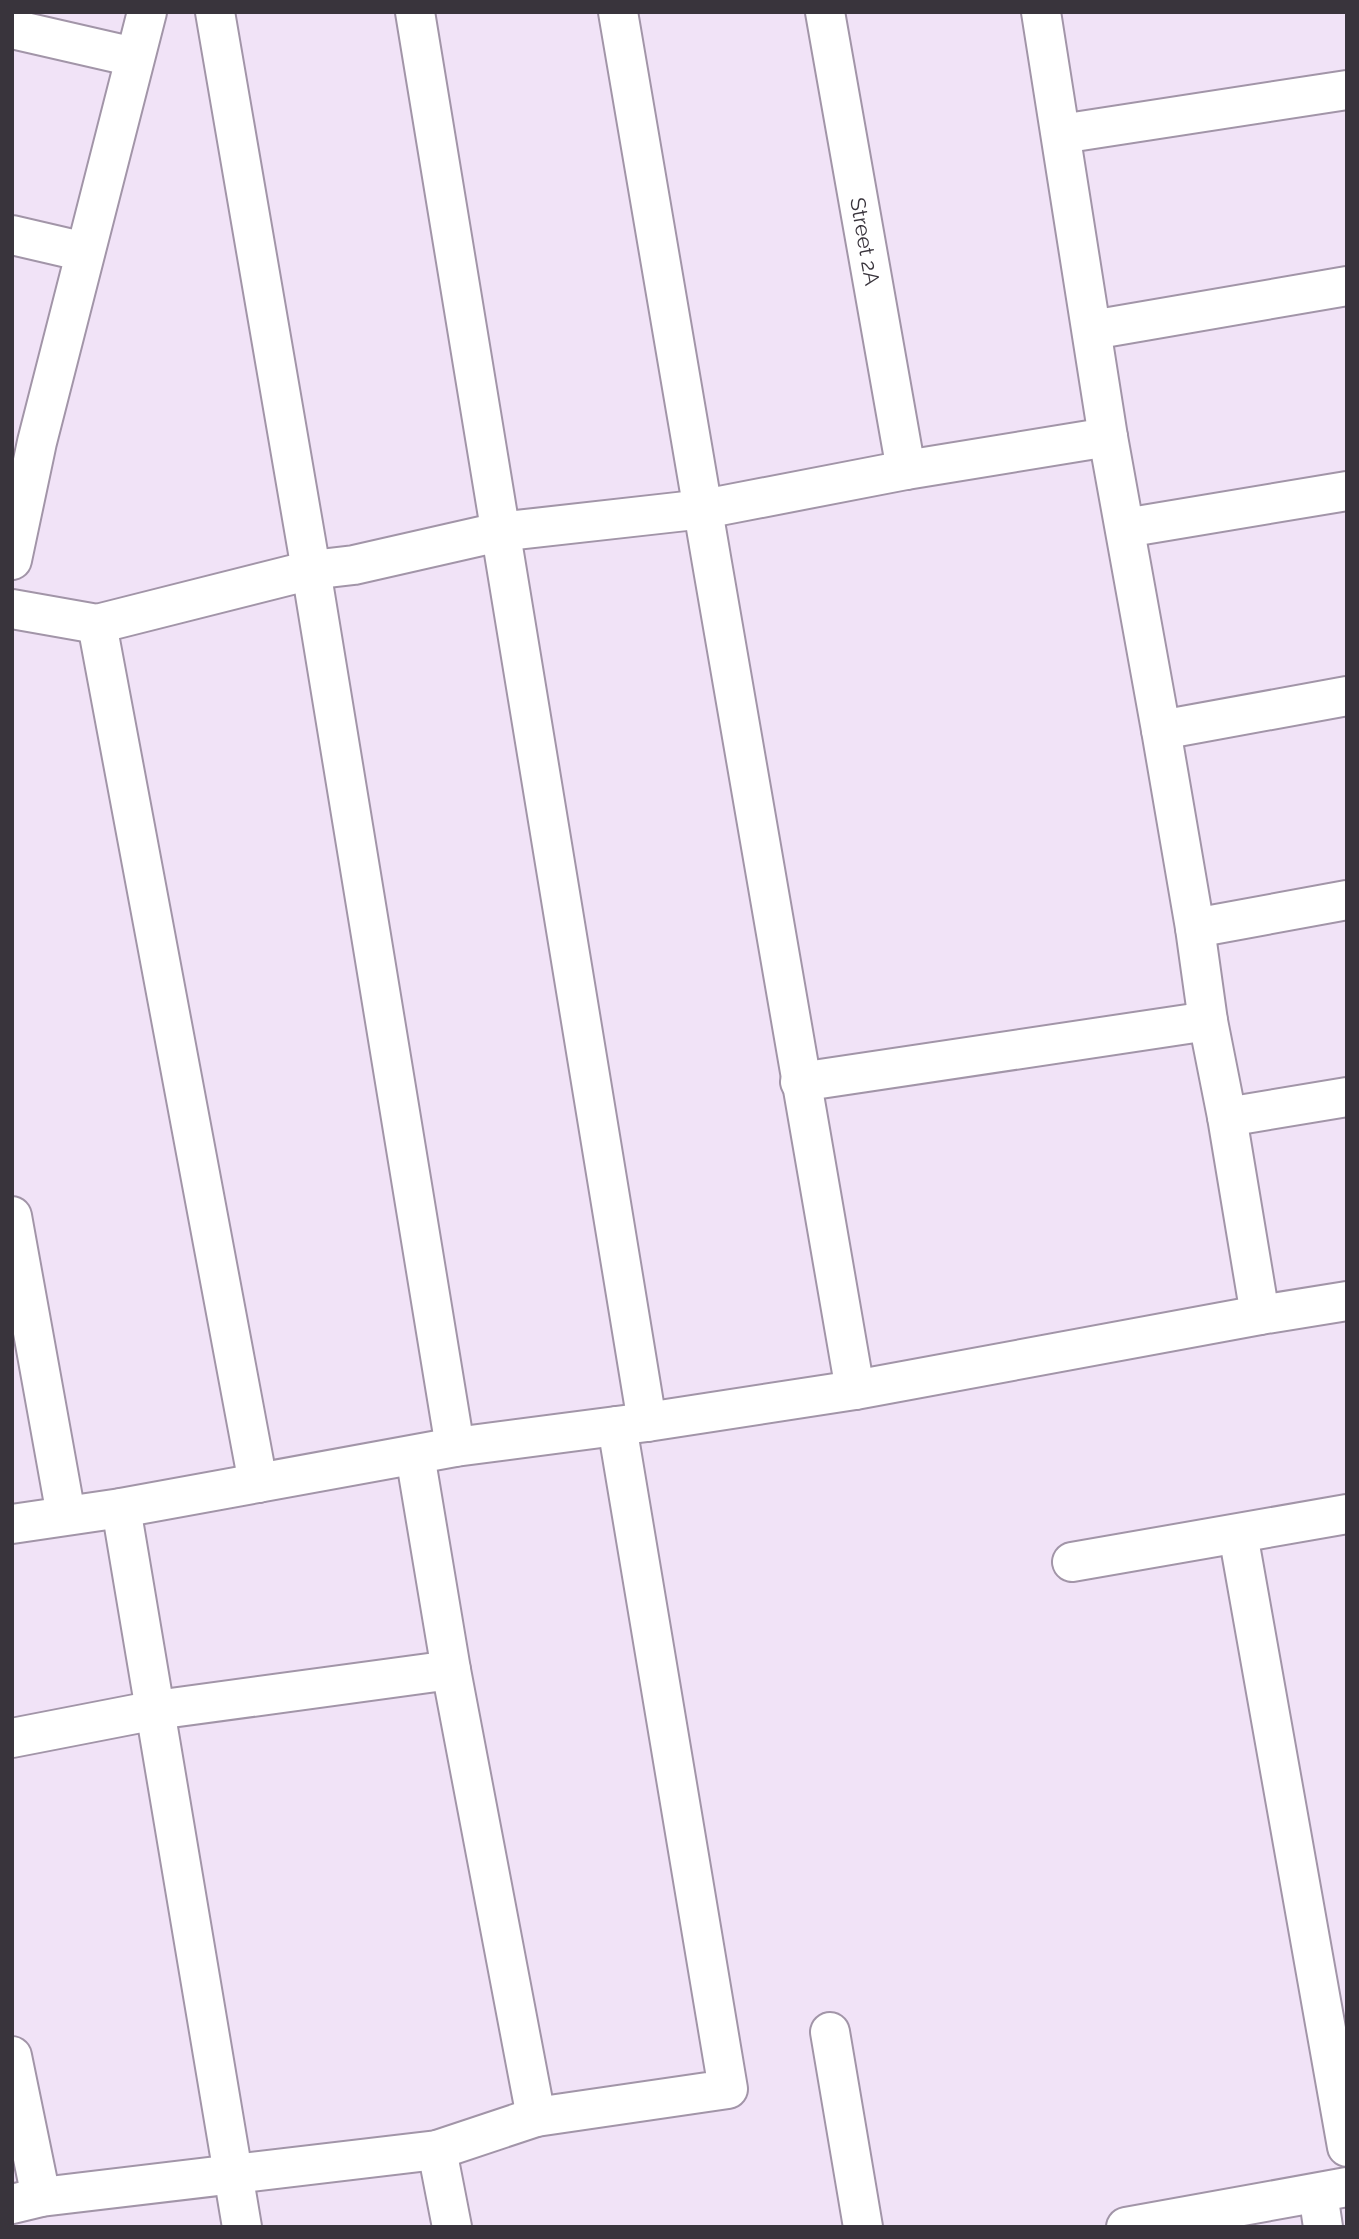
<svg xmlns="http://www.w3.org/2000/svg" width="1359" height="2239" viewBox="0 0 1359 2239" font-family="Raleway,sans-serif">
  <style>
    .lines { fill: none; stroke-linecap: round; stroke-linejoin: round }
    .street-casing { stroke: #a295a8; stroke-width: 42 }
    .street { stroke: #fff; stroke-width: 38 }
    .labels { text-anchor: middle; dominant-baseline: central; stroke-width: 7; stroke-linejoin: round; paint-order: stroke }
    .street-label { font-size: 21px; fill: #39343c; stroke: #fbf3ff }
  </style>
  <rect width="100%" height="100%" fill="#f1e3f7"/>
  <g class="lines">
    <defs>
      <g id="street">
        <polyline points="215,12 311,570 455,1447"/>
        <polyline points="415,12 647,1422"/>
        <path d="M618,12C698,471 772,932 855,1390"/>
        <path id="s1" d="M825,12L906,470"/>
        <polyline points="1041,12 1108,437 1161,730 1195,928 1208,1021 1227,1117 1260,1315"/>
        <polyline points="12,29 134,57"/>
        <polyline points="1061,134 1347,90"/>
        <polyline points="12,235 85,252"/>
        <polyline points="1092,330 1347,286"/>
        <polyline points="1125,528 1347,491"/>
        <polyline points="12,560 37,442 147,12"/>
        <polyline points="12,609 97,624 311,570 354,565 499,532 704,509 906,470 1108,437"/>
        <polyline points="97,624 258,1483"/>
        <polyline points="1161,730 1347,696"/>
        <polyline points="1195,928 1347,900"/>
        <polyline points="800,1082 1208,1021"/>
        <polyline points="1227,1117 1347,1097"/>
        <polyline points="12,1216 66,1515"/>
        <polyline points="415,1455 451,1670 536,2117"/>
        <polyline points="121,1508 242,2227"/>
        <polyline points="12,1524 121,1508 455,1447 647,1422 855,1390 1260,1315 1347,1301"/>
        <polyline points="1238,1534 1347,2147"/>
        <polyline points="1072,1562 1347,1514"/>
        <polyline points="12,1738 156,1710 451,1670"/>
        <polyline points="830,2032 863,2227"/>
        <polyline points="12,2056 41,2197"/>
        <polyline points="437,2150 452,2227"/>
        <polyline points="1318,2193 1323,2227"/>
        <polyline points="12,2204 41,2197 437,2150 536,2117 728,2089 617,1426"/>
        <polyline points="1126,2227 1347,2187"/>
      </g>
    </defs>
    <!-- street casing -->
    <use href="#street" class="street-casing"/>
    <!-- street -->
    <use href="#street" class="street"/>
  </g>
  <g class="labels">
    <!-- street labels -->
    <g class="street-label">
      <text stroke="none"><textPath href="#s1" startOffset="233">Street 2A</textPath></text>
    </g>
  </g>
  <!-- border -->
  <rect width="1359" height="2239" fill="none" stroke="#39343c" stroke-width="28"/>
</svg>
